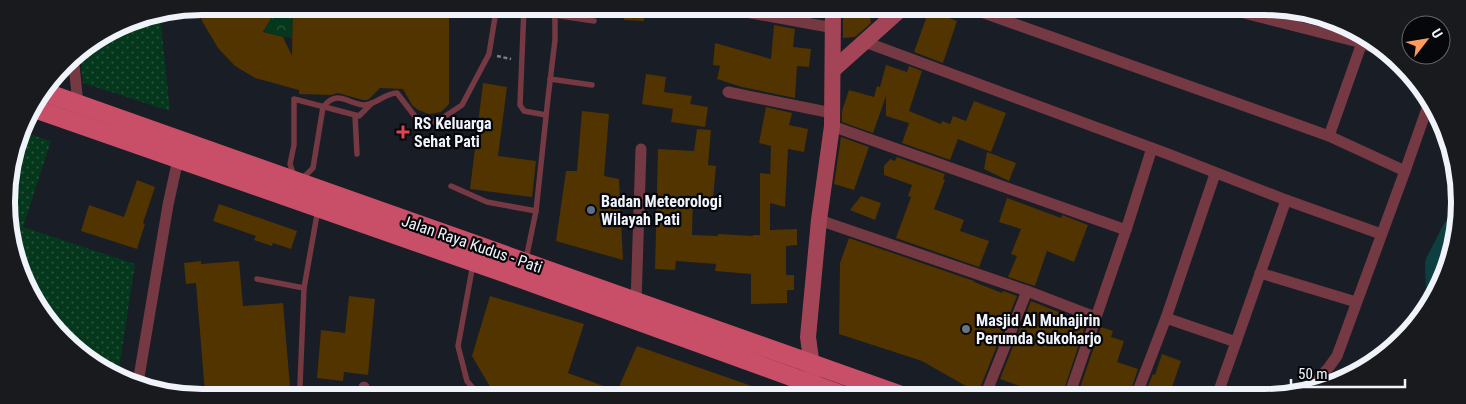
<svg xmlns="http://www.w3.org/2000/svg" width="1466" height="404" viewBox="0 0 1466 404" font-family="'Roboto Condensed',sans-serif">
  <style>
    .grass { fill: url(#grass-dots) }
    .forest { fill: url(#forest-crowns) }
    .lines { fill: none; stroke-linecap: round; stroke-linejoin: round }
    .river { stroke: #0e3f40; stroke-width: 28 }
    .building { fill: #513400 }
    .path { stroke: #7c8188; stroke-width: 2.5; stroke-dasharray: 4 2.5; stroke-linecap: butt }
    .lane { stroke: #743942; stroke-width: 5.5 }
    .street { stroke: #743942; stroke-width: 11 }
    .secondary { stroke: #a44557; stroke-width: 16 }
    .primary { stroke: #c94e67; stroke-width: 19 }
    .health-dot { fill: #e0444e; stroke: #05070b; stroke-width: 2 }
    .service-dot { fill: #5c6f8a; stroke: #05070b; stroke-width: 2 }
    .worship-dot { fill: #6b7280; stroke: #05070b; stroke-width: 2 }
    .labels { text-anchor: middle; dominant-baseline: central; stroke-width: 4.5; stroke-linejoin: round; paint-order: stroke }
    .poi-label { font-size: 16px; font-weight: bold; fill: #f0f4fa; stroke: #05070b; text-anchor: start }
    .street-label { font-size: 16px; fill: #f0f4fa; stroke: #05070b }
    .rim { fill: none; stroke: #f0f4fa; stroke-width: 6 }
  </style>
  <defs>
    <pattern id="grass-dots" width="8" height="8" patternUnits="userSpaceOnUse" patternTransform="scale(1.25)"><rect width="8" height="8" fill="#05371c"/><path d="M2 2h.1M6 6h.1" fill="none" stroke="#2a553e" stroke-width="1.8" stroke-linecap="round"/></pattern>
    <pattern id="forest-crowns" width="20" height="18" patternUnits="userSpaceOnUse" patternTransform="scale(1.25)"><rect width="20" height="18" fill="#05371c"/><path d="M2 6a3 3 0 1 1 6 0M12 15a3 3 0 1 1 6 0" fill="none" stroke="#2a553e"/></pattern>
  </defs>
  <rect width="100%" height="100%" fill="#181d26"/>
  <!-- grass -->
  <g class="grass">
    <polygon points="160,15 170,111 83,83 80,50 127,21"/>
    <polygon points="22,132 51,141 23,227 135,264 118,375 93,365 47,321 13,253 7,189"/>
  </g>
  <!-- forest -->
  <path class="forest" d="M269,6L293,7L292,38L274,35L264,31C269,22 274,16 269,6Z"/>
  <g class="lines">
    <!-- river -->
    <polyline class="river" points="1440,289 1439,264 1456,231"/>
  </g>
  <!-- building -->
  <g class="building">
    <polygon points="202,6 269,6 272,12 270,20 263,32 283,37 292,56 293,7 449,8 449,104 441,112 429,114 418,110 412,105 403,89 380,88 368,100 363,100 338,93 331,95 299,94 299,90 255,78 235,66 218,48 202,21 199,7"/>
    <polygon points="624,8 644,8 644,21 624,20"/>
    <polygon points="929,10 957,21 943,63 914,52"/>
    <polygon points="869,11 871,23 855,37 843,38 843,15"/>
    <polygon points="774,25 795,29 793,47 811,49 809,67 797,66 795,98 742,87 717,79 720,66 713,65 715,43 771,59"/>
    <polygon points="886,65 907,72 909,66 922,71 909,111 941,124 942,121 950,124 953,116 966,121 974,101 1006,113 991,152 958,139 950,160 902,143 909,123 886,116 886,96 873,133 842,122 842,111 849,90 874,97 877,86 880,87"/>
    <polygon points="646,74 666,77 664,92 692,96 690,104 708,107 705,127 671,122 673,109 642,104"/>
    <polygon points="483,83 507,87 498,156 536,161 532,197 470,189"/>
    <polygon points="766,107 792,113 789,125 808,129 804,152 788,149 785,207 770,203 770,230 797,229 797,245 786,246 786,275 794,275 794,290 787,290 787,303 751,304 751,274 715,271 716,264 676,261 675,270 655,269 658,149 694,151 697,129 711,130 708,165 716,166 713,198 693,196 692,235 718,236 718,234 753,236 753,235 760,235 760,173 770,174 770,179 771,146 759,143"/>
    <polygon points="582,111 609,114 604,176 619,179 623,260 556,241 566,171 577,171"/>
    <polygon points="841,137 869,147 854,190 834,184"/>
    <polygon points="987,152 1016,163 1009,181 984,169"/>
    <polygon points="897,157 945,174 943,179 945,180 934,209 964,220 960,231 989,241 979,267 896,238 911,197 908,196 912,185 884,175 884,166 890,159 895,161"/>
    <polygon points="137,180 155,187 143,223 145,224 137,249 81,231 89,205 124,217"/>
    <polygon points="861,196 881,203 875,220 850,210"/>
    <polygon points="1007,198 1061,218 1062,215 1088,225 1074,262 1047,251 1035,286 1008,277 1017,256 1011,254 1021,229 999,222"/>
    <polygon points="219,204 297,231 291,249 273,243 272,246 254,240 256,236 213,221"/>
    <polygon points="849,238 974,281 974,282 1002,293 1003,291 1017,296 978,393 922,361 839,334 840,263"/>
    <polygon points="201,261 201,264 239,261 243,306 283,303 290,387 205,393 196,283 186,284 184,263"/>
    <polygon points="349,296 375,299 368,375 344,372 343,381 317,378 321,330 345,333"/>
    <polygon points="490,296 584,324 568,373 617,391 637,346 772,393 772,395 495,395 472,356"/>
    <polygon points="1031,301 1086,323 1062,396 1025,396 1028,389 1000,379"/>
    <polygon points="1101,327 1113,331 1111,337 1124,341 1117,362 1138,369 1129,396 1118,396 1100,390 1098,396 1077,396"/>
    <polygon points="1162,354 1181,361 1169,396 1144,396 1153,374 1155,375"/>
  </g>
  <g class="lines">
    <!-- path -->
    <polyline class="path" points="497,56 511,59"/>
    <!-- lane -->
    <g class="lane">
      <polyline points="524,7 520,105 524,111 546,115"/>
      <polyline points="172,12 172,14"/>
      <polyline points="554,15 594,21"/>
      <polyline points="550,79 592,85"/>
      <polyline points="355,115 357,154"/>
      <polyline points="294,176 290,164 294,145 294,99 359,116 372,103"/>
      <path d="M301,180L313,168L323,107C338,89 346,103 363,105C375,106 384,93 397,93L417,119L426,123L438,121L462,105L489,54L495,17L500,7"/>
      <polyline points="451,186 487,202 536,211"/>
      <polyline points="526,259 536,211 548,98 555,40 555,20 551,7"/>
      <polyline points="473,264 458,346 467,381 479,395"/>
      <polyline points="257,279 304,288"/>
      <polyline points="300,385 304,288 318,209"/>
    </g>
    <!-- street -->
    <g class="street">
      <polyline points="723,8 834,28"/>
      <polyline points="973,9 1329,136 1405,171 1337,356 1329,367 1308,391"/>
      <polyline points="1232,10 1362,43 1386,52"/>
      <polyline points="865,42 1168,154 1286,200 1381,234"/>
      <polyline points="73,55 78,104"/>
      <polyline points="728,92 832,113"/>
      <polyline points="832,126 1126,230"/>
      <polyline points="1329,136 1364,37"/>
      <polyline points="1405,171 1430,100"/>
      <polyline points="819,220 1027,291 1095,317"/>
      <polyline points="1260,273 1356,302"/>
      <polyline points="636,302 641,149"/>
      <polyline points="1166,318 1236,342"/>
      <polyline points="138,383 168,205 178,159"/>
      <polyline points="364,394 364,387"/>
      <polyline points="985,396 1027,291"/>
      <polyline points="1069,396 1126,230 1152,148"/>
      <polyline points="1136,396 1166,318 1215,174"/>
      <polyline points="1217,396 1286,200"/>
    </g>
    <!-- secondary -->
    <g class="secondary">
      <polyline points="834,69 901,9"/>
      <polyline points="813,374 808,337 819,220 832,126 833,8"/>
    </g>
    <!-- primary -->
    <g class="primary">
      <polyline points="44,92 900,395"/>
      <polyline points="33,108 522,279 842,395"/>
    </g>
  </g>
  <!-- markers -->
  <path class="health-dot" d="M400.5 124.5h5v5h5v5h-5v5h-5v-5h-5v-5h5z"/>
  <circle class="service-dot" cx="591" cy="210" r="5"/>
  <circle class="worship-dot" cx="966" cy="329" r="5"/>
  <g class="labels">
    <!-- poi labels -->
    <g class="poi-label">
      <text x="414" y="123">RS Keluarga<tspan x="414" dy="18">Sehat Pati</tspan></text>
      <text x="601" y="201">Badan Meteorologi<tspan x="601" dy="18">Wilayah Pati</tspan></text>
      <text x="976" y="320">Masjid Al Muhajirin<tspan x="976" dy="18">Perumda Sukoharjo</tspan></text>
    </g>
    <!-- street labels -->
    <g class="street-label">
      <text transform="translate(472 244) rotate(19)">Jalan Raya Kudus - Pati</text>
    </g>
  </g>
  <!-- crop -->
  <path d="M0 0H1466V404H0ZM202 15H1264A187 187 0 0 1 1451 202V202A187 187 0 0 1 1264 389H202A187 187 0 0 1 15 202V202A187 187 0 0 1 202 15Z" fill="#181a1e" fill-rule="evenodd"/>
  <path class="rim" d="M202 15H1264A187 187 0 0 1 1451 202V202A187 187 0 0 1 1264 389H202A187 187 0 0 1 15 202V202A187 187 0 0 1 202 15Z"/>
  <!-- north arrow -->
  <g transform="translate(1426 40) rotate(59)"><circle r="24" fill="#05070b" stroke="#63666b"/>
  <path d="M0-4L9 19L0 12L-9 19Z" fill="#ff9b5b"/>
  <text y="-8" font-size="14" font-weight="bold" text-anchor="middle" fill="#f0f4fa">U</text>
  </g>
  <!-- scale -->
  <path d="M1291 379v8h114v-8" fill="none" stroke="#f0f4fa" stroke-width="2.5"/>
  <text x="1298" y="379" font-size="15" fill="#f0f4fa" stroke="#05070b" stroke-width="4" paint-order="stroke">50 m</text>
</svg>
